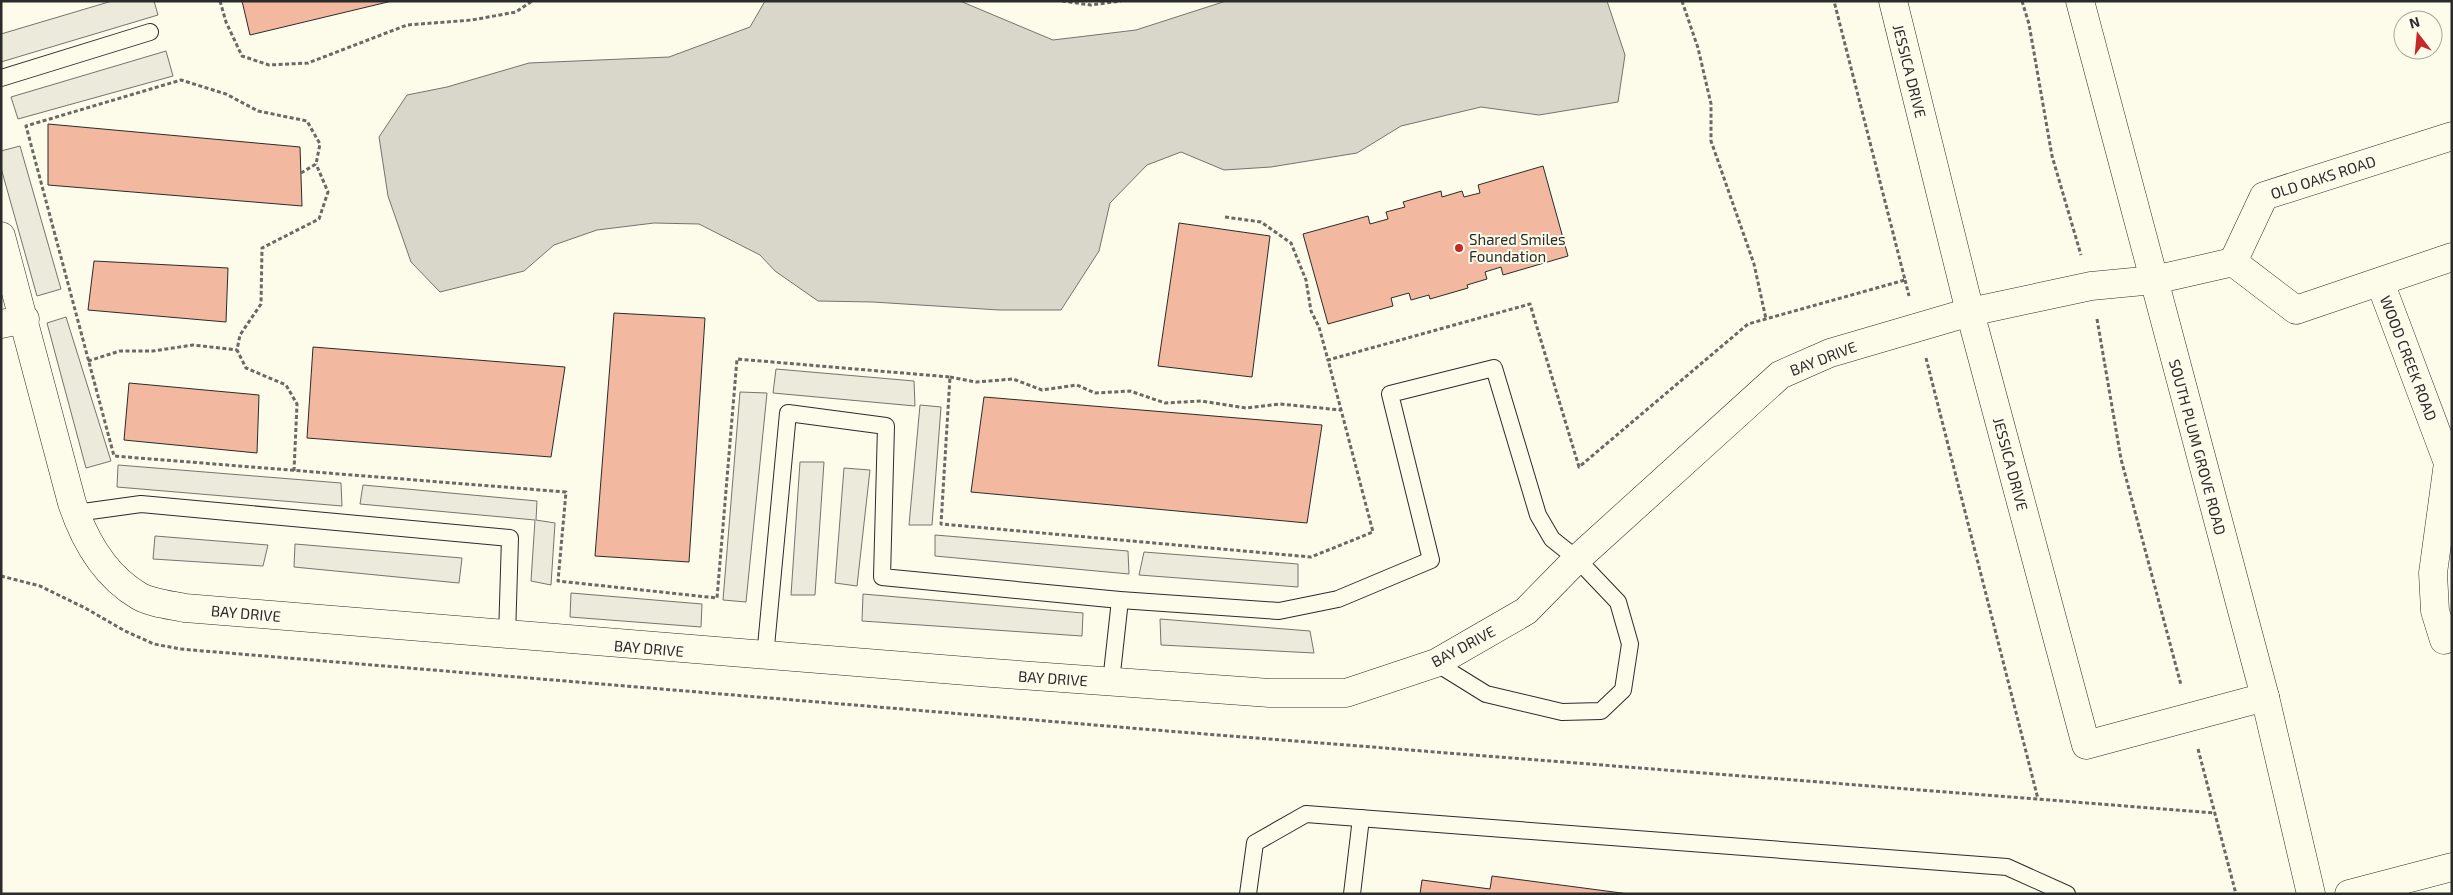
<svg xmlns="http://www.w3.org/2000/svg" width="2453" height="895" viewBox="0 0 2453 895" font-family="'Exo 2',sans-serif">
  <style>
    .parking { fill: #eceadb; stroke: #74746e }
    .water { fill: #d8d7c9; stroke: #74746e }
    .building { fill: #f2b8a0; stroke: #2b2b2b }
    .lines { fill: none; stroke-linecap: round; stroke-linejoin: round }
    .lane-casing { stroke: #2b2b2b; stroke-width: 18 }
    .street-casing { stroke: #2b2b2b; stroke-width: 29 }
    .secondary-casing { stroke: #2b2b2b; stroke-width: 29 }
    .path { stroke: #6a6964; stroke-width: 3; stroke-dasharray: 4 2.5; stroke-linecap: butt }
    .lane { stroke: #fdfbea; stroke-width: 16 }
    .street { stroke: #fdfbea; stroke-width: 28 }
    .secondary { stroke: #fdfbea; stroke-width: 28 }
    .poi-dot { fill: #c62828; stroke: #fdfbea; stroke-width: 2 }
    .labels { text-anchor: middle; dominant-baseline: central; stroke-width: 4; stroke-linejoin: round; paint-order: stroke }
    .street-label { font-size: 15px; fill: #2b2b2b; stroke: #fdfbea }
    .poi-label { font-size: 15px; fill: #2b2b2b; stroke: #fdfbea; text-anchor: start }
  </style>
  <rect width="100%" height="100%" fill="#fdfbea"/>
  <!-- parking -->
  <g class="parking">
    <polygon points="112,1 154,1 158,15 1,62 1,34"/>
    <polygon points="166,51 173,76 18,119 11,97"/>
    <polygon points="20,146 61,289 37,296 1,168 1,151"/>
    <polygon points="66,317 111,461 86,468 47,323"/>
    <polygon points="776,369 914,381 915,406 773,393"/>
    <polygon points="740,392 767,393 746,602 723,600"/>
    <polygon points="920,405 941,407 932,525 909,525"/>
    <polygon points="800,462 824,462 815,595 791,595"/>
    <polygon points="118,465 341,483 342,506 117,487"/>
    <polygon points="844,468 870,470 857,586 835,583"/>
    <polygon points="363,485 537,501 536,520 555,523 551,585 531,581 535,520 360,504"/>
    <polygon points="935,535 1128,551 1129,574 935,556"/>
    <polygon points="155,536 268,545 263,566 153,559"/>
    <polygon points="295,544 462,558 459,583 294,567"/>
    <polygon points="1144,552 1298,564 1298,587 1139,575"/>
    <polygon points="571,593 702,604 701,627 570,617"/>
    <polygon points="863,594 1083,613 1082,636 862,621"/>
    <polygon points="1160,619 1310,631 1314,653 1161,645"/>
  </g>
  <!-- water -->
  <polygon class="water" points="765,1 960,1 1053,40 1136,30 1226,1 1607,1 1625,55 1618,102 1539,115 1481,107 1401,126 1357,153 1271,167 1224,170 1181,152 1147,165 1110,203 1099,251 1061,310 999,310 873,302 818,301 775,271 760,255 699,224 654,223 597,230 554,245 524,271 440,292 411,262 388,196 379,137 407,95 447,87 529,63 669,57 750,27"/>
  <!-- building -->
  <g class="building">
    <polygon points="242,1 392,1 250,35"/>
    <polygon points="48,124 300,147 302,206 48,185"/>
    <polygon points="1543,166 1568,256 1503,275 1501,267 1485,272 1487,279 1467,285 1468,288 1430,299 1429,295 1411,300 1409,293 1391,298 1393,306 1328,324 1303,234 1368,216 1370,224 1388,219 1386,212 1405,207 1403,202 1441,191 1442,197 1462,191 1464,197 1480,193 1478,185"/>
    <polygon points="1179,223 1270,236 1252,377 1158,366"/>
    <polygon points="94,261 228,268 226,322 88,310"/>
    <polygon points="614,313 705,318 689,562 595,556"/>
    <polygon points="313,347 565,367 551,457 307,438"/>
    <polygon points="129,383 259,395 257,453 124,440"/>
    <polygon points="984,397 1322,425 1307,523 971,492"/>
    <polygon points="1492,876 1629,894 1420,894 1422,880 1490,889"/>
  </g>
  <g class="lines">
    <defs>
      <g id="lane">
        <polyline points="1,78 150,32"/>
        <polyline points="76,513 141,504 510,538 507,636"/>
        <polyline points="765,657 788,413 886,426 882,577 1120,600 1279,611 1338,599 1431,560 1390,394 1494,368 1538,515 1552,539 1577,559 1618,602 1630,644 1623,690 1601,711 1562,712 1486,694 1436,663"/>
        <polyline points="1111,682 1120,600"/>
        <polyline points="1248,894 1255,843 1306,814 2007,867 2067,894"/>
        <polyline points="1352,894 1361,818"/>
      </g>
      <g id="street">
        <polyline points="1893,1 1970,312 2086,745 2265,697"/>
        <path d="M1,236L72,503C84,539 105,576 139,596C151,603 171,605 185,608C546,639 908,668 1270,693H1346L1436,663L1526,611L1577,559L1780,375L1830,353L1970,312L2091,286L2154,280L2233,262L2296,310L2452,257"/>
        <polyline points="2233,262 2264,196 2452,136"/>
        <polyline points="2380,282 2448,463 2433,573 2435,611 2444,640"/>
        <polyline points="1,324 25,319"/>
        <polyline points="2349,894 2452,867"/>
      </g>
      <polyline id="secondary" points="2080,1 2265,697 2311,894"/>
    </defs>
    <!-- lane casing -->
    <use href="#lane" class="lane-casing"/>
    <!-- street casing -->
    <use href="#street" class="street-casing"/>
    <!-- secondary casing -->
    <use href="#secondary" class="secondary-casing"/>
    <!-- path -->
    <g class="path">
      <polyline points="220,1 226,22 242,56 269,65 308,63 407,25 472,20 516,12 532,1"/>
      <polyline points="1062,1 1091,5 1121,1"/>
      <polyline points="1682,1 1698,48 1711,104 1711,141 1754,264 1766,319"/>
      <polyline points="2022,1 2029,24 2052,156 2081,255"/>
      <polyline points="301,173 316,164 320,144 307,121 258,111 226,94 181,80 26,126 114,456 566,492 558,581 717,598 737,359 950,377 941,524 1311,557 1373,532 1328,360 1530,304 1579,467 1748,324 1905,280 1834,1"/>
      <polyline points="1225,217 1261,222 1291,243 1306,280 1311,311 1319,327 1328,360"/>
      <polyline points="1905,280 1909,296"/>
      <polyline points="2097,319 2121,459 2181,685"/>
      <polyline points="1926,358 2038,799"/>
      <polyline points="88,361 120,351 153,351 193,345 237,350"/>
      <polyline points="950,377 976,382 1013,379 1042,390 1077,385 1095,393 1130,391 1165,403 1201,401 1246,408 1280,404 1341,410"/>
      <polyline points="294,471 297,404 286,385 246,368 237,350 240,335 261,304 262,248 319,219 328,192 316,164"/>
      <polyline points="1,576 40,586 85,608 125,631 154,644 180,649 1167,731 2215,813"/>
      <polyline points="2198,749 2236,894"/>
    </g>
    <!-- lane -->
    <use href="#lane" class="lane"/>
    <!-- street -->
    <use href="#street" class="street"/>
    <!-- secondary -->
    <use href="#secondary" class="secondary"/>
  </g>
  <!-- markers -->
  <circle class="poi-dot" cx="1459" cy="248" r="5"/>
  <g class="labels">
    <!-- street labels -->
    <g class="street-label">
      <text transform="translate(1910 71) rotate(76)">JESSICA DRIVE</text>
      <text transform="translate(2323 177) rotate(-18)">OLD OAKS ROAD</text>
      <text transform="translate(1823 358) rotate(-21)">BAY DRIVE</text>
      <text transform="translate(2409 358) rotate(69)">WOOD CREEK ROAD</text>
      <text transform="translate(2198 447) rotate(75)">SOUTH PLUM GROVE ROAD</text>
      <text transform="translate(2011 464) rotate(75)">JESSICA DRIVE</text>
      <text transform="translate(246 613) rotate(5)">BAY DRIVE</text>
      <text transform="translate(1463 646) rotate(-28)">BAY DRIVE</text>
      <text transform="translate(649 648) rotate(5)">BAY DRIVE</text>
      <text transform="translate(1053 678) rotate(4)">BAY DRIVE</text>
    </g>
    <!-- poi labels -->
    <g class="poi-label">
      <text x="1469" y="239">Shared Smiles<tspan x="1469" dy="17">Foundation</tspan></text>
    </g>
  </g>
  <!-- border -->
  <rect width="2453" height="895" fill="none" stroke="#2b2b2b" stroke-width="5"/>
  <!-- north arrow -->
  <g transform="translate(2418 35) rotate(344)"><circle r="24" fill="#fdfbea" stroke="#a9a89e"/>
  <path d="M0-4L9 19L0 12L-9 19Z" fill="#c62828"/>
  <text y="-8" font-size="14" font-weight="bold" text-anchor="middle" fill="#2b2b2b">N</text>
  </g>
</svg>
